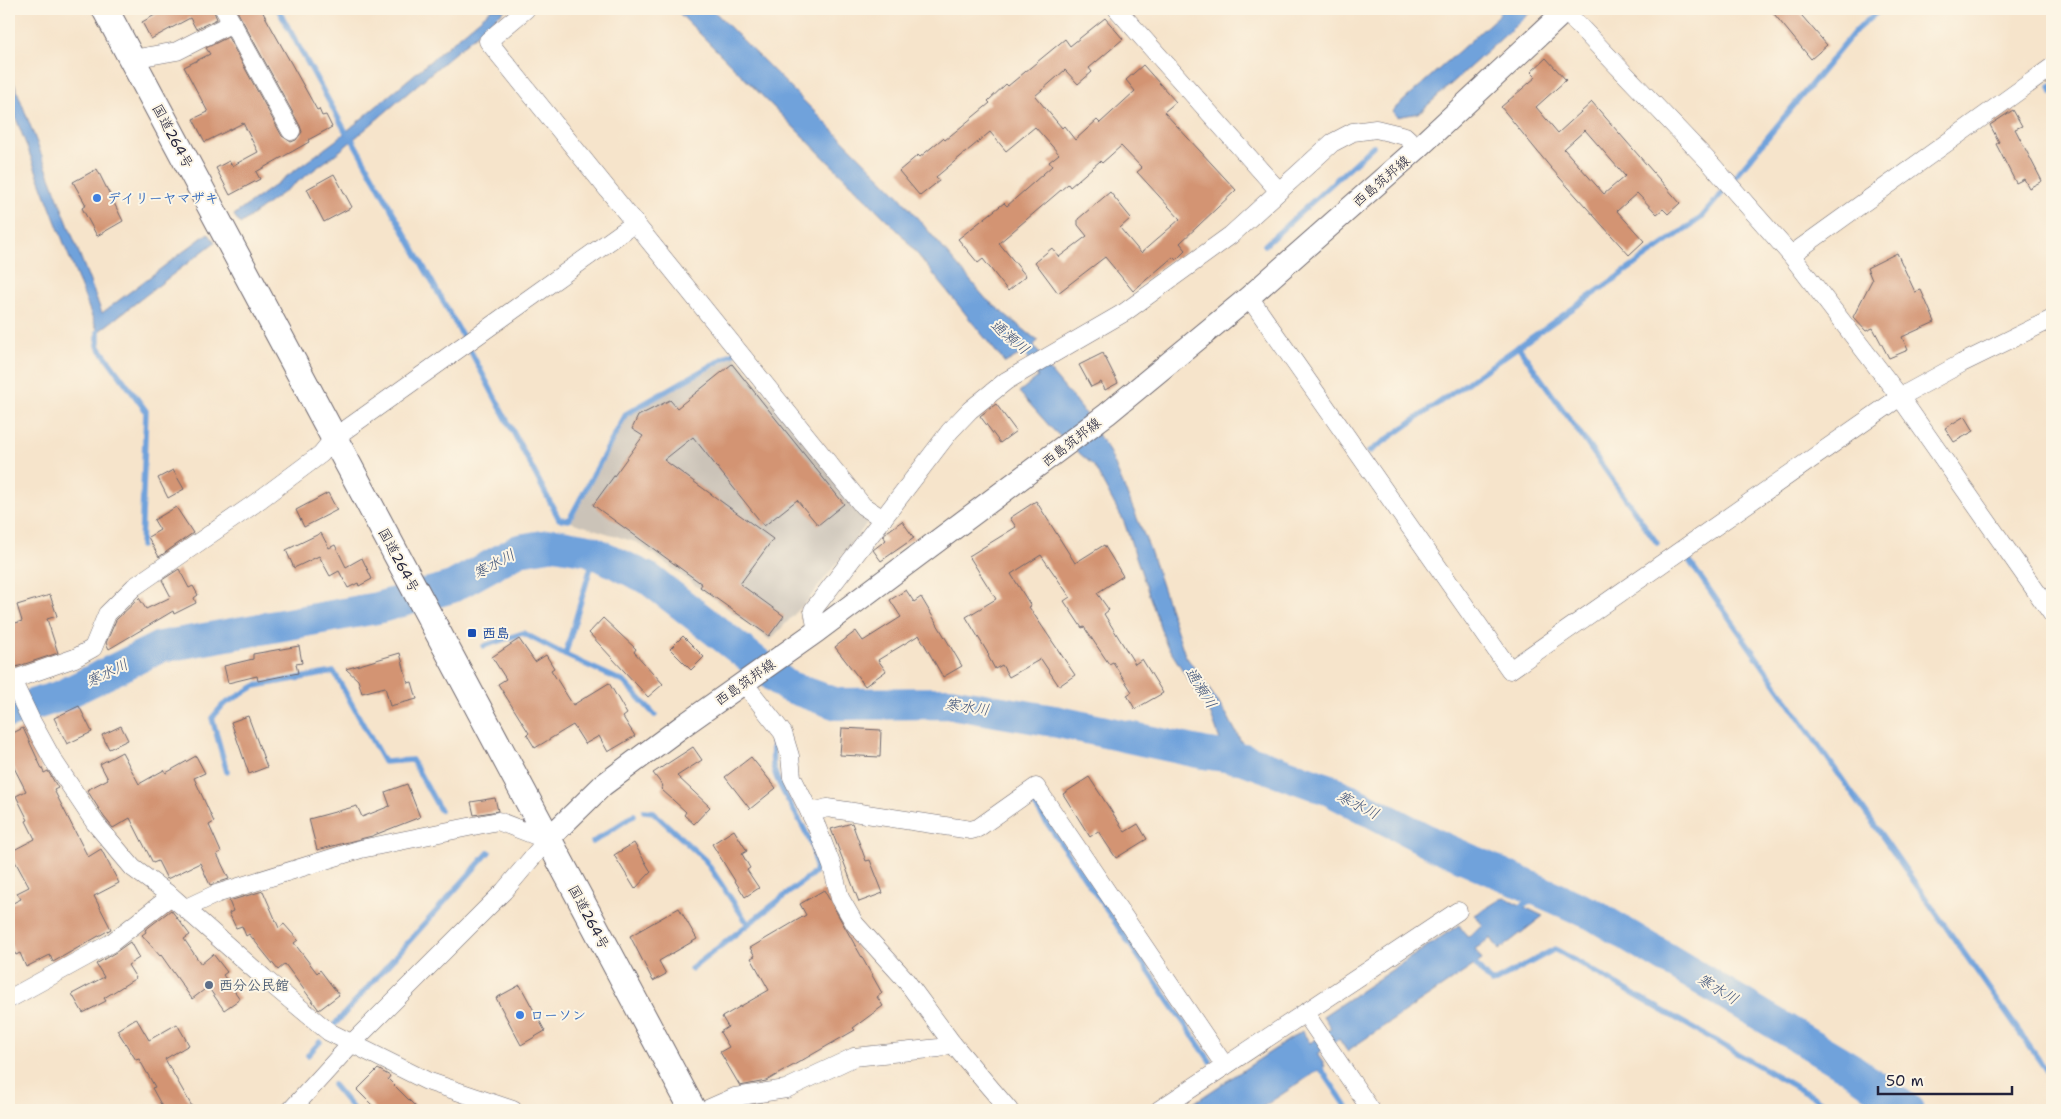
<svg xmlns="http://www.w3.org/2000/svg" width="2061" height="1119" viewBox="0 0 2061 1119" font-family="'Shantell Sans','Klee One',sans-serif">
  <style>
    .industrial { fill: #cbc3b8 }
    .water { fill: #70a2db; stroke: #49628b }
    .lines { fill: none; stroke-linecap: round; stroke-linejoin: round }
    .stream { stroke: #70a2db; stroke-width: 5.5 }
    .river { stroke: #70a2db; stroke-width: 32 }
    .building { fill: #d39473; fill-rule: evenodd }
    .minor-casing { stroke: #6c666d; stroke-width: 19 }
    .major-casing { stroke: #6c666d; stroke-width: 24 }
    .highway-casing { stroke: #6c666d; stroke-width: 28 }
    .minor { stroke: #fff; stroke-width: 18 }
    .major { stroke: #fff; stroke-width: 22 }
    .highway { stroke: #fff; stroke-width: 26 }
    .shop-dot { fill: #3f7fe0; stroke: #fcf5e5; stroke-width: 2 }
    .transit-dot { fill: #1a4fb4; stroke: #fcf5e5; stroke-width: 2 }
    .service-dot { fill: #5c6f8a; stroke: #fcf5e5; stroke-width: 2 }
    .labels { text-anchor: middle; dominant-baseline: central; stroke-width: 4; stroke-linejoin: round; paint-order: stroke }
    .street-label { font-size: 14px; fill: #22223b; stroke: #fcf5e5 }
    .shop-label { font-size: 14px; font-weight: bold; fill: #366cbe; stroke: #fcf5e5; text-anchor: start }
    .transit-label { font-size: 14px; font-weight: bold; fill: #164399; stroke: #fcf5e5; text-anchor: start }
    .service-label { font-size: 14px; font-weight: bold; fill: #4e5e75; stroke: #fcf5e5; text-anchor: start }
    .water-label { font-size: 15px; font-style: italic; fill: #41557b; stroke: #fcf5e5 }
  </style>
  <rect width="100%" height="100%" fill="#fcf5e5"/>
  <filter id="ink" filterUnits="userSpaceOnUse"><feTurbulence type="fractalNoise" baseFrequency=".02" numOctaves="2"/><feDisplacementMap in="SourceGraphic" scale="10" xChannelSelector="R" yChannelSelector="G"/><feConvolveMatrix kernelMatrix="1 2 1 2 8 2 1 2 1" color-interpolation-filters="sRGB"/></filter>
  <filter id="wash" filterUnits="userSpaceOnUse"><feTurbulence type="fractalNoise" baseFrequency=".0096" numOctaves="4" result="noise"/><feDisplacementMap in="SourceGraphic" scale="20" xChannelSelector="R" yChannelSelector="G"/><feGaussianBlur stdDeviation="1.12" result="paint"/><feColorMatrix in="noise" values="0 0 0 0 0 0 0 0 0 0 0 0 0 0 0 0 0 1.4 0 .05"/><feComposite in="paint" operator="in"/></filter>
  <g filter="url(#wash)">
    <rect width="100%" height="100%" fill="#f6e4cb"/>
    <!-- industrial -->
    <polygon class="industrial" points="735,356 868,522 809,599 770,640 638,543 571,522 627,416"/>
    <!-- water -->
    <g class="water">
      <polygon points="492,9 506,9 341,150 240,224 234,215 335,141"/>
      <polygon points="675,9 712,9 898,195 986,299 1038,341 1034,345 1050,371 1082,409 1110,453 1149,547 1185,655 1227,715 1243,745 1220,740 1211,715 1166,644 1124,522 1094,466 1053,430 1019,392 1038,377 1024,352 1005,363 902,235"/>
      <polygon points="1506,9 1534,9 1419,113 1397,117 1392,111"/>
      <polygon points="9,70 102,313 208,233 215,242 98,332 9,100"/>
      <polygon points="1504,897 1543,916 1499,950 1491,938 1475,949 1482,960 1347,1051 1339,1039 1317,1054 1325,1066 1258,1110 1183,1110 1302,1031 1310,1043 1331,1028 1323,1016 1459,925 1467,937 1483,926 1475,915"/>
    </g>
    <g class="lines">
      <!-- stream -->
      <g class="stream">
        <polyline points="278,9 346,132"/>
        <polyline points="1499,9 1502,12"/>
        <polyline points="2052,86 2050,87 2052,93"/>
        <polyline points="352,139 463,337"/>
        <polyline points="1734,178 1856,30 1881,9"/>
        <polyline points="1265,245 1373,146"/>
        <polyline points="98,332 98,346 146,411 141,546"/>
        <polyline points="1518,346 1657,543"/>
        <polyline points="470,350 559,519 569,520 626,414 735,352"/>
        <polyline points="1369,452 1701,218 1722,193"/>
        <polyline points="1690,562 2051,1077 2052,1076"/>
        <polyline points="484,646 523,633 565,655 593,560 589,550"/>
        <polyline points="565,655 624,682 655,715"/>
        <polyline points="227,772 212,718 223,705 255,686 334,672 384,762 412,760 440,810"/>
        <polyline points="1034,804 1210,1061"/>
        <polyline points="644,811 653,812 705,860 748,924"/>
        <polyline points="593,842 634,815"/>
        <polyline points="1516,910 1542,892"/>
        <polyline points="1476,965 1492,983 1555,949 1836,1110"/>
        <path d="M691,969L815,872C820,837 779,798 773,765C772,758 773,750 773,742"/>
        <polyline points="335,1024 489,852"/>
        <polyline points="308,1055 320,1042"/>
        <polyline points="1321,1069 1349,1110"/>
        <polyline points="333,1085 354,1110"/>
      </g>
      <!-- river -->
      <polyline class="river" points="9,712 61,696 160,647 377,608 452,587 519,550 555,544 589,550 649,579 787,686 837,704 950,703 1054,721 1203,753 1244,759 1330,790 1436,845 1592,914 1850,1068 1908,1110"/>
    </g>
    <g id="blocks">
      <!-- building -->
      <g class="building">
        <polygon points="166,9 213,9 217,19 196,29 190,18 151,39 142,22"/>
        <polygon points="236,9 261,9 317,110 319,109 322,116 326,115 332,127 308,140 309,142 256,172 260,179 230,195 216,168 229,161 232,166 258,152 243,123 205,142 193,119 208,112 184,67 210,54 206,48 228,37 282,136 291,142 296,140 302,132 300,126"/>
        <polygon points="1770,9 1796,9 1827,45 1811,59"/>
        <polygon points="1105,18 1123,39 1089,68 1092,72 1078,84 1065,70 1035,96 1062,128 1064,126 1075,140 1097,120 1100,123 1135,91 1126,80 1143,65 1176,102 1164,112 1236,190 1180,243 1186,250 1176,260 1173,257 1133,291 1105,257 1058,293 1035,262 1052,248 1059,257 1087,236 1078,225 1078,219 1110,192 1131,218 1120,228 1141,253 1180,219 1137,172 1142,168 1121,146 1102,163 1100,161 1070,187 1068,184 999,243 1026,276 1008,291 983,259 978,263 958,239 1004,203 1007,206 1052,166 1049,162 1059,154 1035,127 1006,151 990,132 936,177 939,181 920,196 899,171 918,155 920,157 943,138 945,140 990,103 988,101 1006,84 1008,86 1065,39 1070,46"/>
        <path d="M1546,58L1566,80L1536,107L1558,133L1592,102L1680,203L1668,214L1663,209L1657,214L1637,193L1617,211L1644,241L1629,255L1551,168L1501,107L1536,77L1531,72ZM1585,130L1625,176L1604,194L1564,149Z"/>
        <polygon points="2013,110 2022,126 2015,129 2042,181 2029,188 2024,179 2016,183 1996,144 1999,142 1990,125"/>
        <polygon points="97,169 123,221 97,236 82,208 86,205 73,182"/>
        <polygon points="334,174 352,207 324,222 307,189"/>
        <polygon points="1897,253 1915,292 1921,290 1935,322 1902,337 1908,350 1889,358 1873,328 1866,331 1853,317 1872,280 1867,268"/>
        <polygon points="1103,353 1118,383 1105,390 1101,382 1091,387 1079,365"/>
        <polygon points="732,364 844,504 818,525 797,500 764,526 693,437 664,460 773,539 740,584 784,616 769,636 700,587 702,584 593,505 643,436 632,429 638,416 670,400 677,408"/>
        <polygon points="996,404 1016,431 1000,443 980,416"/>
        <polygon points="1965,416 1974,431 1954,442 1945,428"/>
        <polygon points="173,470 184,489 168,498 158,478"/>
        <polygon points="328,493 337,510 304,527 296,510"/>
        <polygon points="1036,501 1075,563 1104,545 1123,576 1097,593 1109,610 1104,614 1135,664 1142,659 1163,693 1135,709 1127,695 1132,692 1113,662 1109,664 1084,627 1082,628 1064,601 1070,597 1041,555 1011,574 1031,606 1029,607 1075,675 1059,686 1041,659 1009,677 1002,665 995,669 988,656 989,655 966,617 996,599 969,556 1016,527 1010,518"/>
        <polygon points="176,507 193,533 159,557 148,537 160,530 154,520"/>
        <polygon points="902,521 914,538 881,561 873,550 886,540 883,536 884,534"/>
        <polygon points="321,533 329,548 335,545 346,567 362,558 372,579 359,586 358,583 348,588 339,571 330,576 319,556 294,568 286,550"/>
        <polygon points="179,569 189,588 193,586 198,595 194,598 196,603 174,614 173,611 109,649 106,643 116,620 139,598 146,609 171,597 162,580"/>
        <polygon points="906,590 914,602 921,597 962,666 943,677 919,635 878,660 886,671 865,686 835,647 856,631 863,641 901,617 890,600"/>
        <polygon points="50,595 57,616 47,619 58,653 13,668 9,654 9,625 22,621 17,605"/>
        <polygon points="603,618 636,649 634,652 663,684 648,697 589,633"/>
        <polygon points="683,636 704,657 691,670 670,649"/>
        <polygon points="519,639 535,662 546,655 554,668 551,670 573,705 609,683 627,714 623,717 635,736 608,752 599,736 585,744 573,725 535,748 527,735 529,733 498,684 506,679 492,657"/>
        <polygon points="299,646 302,663 296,664 298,673 258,681 257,676 228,683 224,666 253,659 253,654"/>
        <polygon points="400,653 408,683 412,682 417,699 390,706 385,687 362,693 358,680 346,669"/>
        <polygon points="79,706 92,732 67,744 54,718"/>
        <polygon points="248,716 267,767 249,774 231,722"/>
        <polygon points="121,726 128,740 109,749 102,735"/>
        <polygon points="23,728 44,773 48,771 58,788 54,790 88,857 101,849 119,883 94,896 111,929 53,962 50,955 26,967 20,953 16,955 9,942 9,905 21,899 17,893 29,887 10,852 35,839 26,821 28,820 16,796 26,791 9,758 9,735"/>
        <polygon points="842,728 881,730 880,757 840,755"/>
        <polygon points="693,747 702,760 677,776 710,807 694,824 684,815 686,812 661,789 663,786 653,773"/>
        <polygon points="122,752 139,784 164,770 166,773 196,756 205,773 194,778 214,822 209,825 221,852 217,854 229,879 210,885 200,863 167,879 158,861 153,863 130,818 113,828 104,817 87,790 108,779 100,764"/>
        <polygon points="751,757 776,788 750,809 725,777"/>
        <polygon points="1089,777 1125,832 1138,824 1147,839 1116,858 1098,831 1090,837 1063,794"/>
        <polygon points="407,784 420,817 372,836 317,850 309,819 357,806 362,817 390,806 385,792"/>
        <polygon points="495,798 498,811 474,815 471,802"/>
        <polygon points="852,823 866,861 870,860 883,893 859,902 831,829"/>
        <polygon points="734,830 747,851 742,854 750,868 747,870 759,888 745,897 712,844"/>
        <polygon points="634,843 651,872 635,889 614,855"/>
        <polygon points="824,890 882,993 877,997 883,1006 853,1028 855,1030 766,1081 740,1086 720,1052 729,1047 720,1032 728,1027 722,1017 769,990 751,958 755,956 750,948 806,915 800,904"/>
        <polygon points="263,891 279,928 284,924 298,940 294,943 317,973 320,970 339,995 319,1010 285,964 278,970 249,934 246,936 242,926 236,928 229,913 233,911 229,901"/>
        <polygon points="679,908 697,939 659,961 666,974 653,981 630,936"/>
        <polygon points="171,910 190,935 184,939 201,964 213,954 227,972 223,975 240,999 224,1010 208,987 192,999 161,955 160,956 142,935 146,932 145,930"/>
        <polygon points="130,942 139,958 128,965 136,978 104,998 106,1001 83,1013 72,994 104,977 96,964 116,952"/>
        <polygon points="520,985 545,1031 521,1045 496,998"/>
        <polygon points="136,1018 149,1040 177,1024 189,1045 165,1059 194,1110 164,1110 152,1088 155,1087 139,1059 136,1060 117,1030"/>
        <polygon points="378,1069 390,1076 388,1079 419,1110 377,1110 357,1090"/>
      </g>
    </g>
  </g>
  <g filter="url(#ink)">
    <use href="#blocks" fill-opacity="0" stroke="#6c666d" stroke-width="1"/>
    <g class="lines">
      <defs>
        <g id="minor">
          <polyline points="224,9 232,23"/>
          <polyline points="526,9 488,41 863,506 883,519"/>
          <polyline points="1117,9 1278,190"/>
          <polyline points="1565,11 1711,164 1791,255 1900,397 1962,363 2052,319"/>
          <polyline points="132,59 177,51 232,23 291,131"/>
          <polyline points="1791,255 2052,67"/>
          <polyline points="1249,297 1510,670 1900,397 2052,614"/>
          <polyline points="817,631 813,610 950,431 970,410 1006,381 1125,312 1231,235 1332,143 1353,132 1376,129 1405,136 1418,148"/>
          <polyline points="12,680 31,720 53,760 95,823 133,868 171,896 264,978 329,1032 427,1081 513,1110"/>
          <polyline points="9,681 75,658 93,648 107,614 134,587 254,504 321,454 334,438 635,223"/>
          <polyline points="744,683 783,733 790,756 792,777 816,825 832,866 840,898 855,924 904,978 952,1043 1009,1110"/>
          <polyline points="810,813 827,808 971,830 978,828 1036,787 1225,1066"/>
          <polyline points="186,908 216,894 361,849 498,821 547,840 504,891 352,1043 291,1110"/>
          <polyline points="9,999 111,943 171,896"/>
          <polyline points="1305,1013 1371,1110"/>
          <polyline points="708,1110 710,1108 735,1097 786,1089 854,1057 939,1048 952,1043"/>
          <polyline points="1159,1110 1458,911"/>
        </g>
        <polyline id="major" points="547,840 603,785 684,725 817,631 1107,414 1249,297 1418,148 1567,9"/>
        <polyline id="highway" points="105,9 693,1110"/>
      </defs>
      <!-- minor casing -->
      <use href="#minor" class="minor-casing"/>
      <!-- major casing -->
      <use href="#major" class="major-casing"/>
      <!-- highway casing -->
      <use href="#highway" class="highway-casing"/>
      <!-- minor -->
      <use href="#minor" class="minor"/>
      <!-- major -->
      <use href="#major" class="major"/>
      <!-- highway -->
      <use href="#highway" class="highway"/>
    </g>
  </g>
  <!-- markers -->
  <g class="shop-dot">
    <circle cx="97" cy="198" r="5"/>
    <circle cx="520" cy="1015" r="5"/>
  </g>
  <rect class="transit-dot" x="467" y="628" width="10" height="10" rx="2.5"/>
  <circle class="service-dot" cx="209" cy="985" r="5"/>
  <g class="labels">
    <!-- street labels -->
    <g class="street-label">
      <text transform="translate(173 136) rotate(62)">国道264号</text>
      <text transform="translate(1381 181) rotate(-41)">西島筑邦線</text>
      <text transform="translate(1071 442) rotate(-38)">西島筑邦線</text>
      <text transform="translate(399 560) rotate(62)">国道264号</text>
      <text transform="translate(745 682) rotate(-35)">西島筑邦線</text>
      <text transform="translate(589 917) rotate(62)">国道264号</text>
    </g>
    <!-- shop labels -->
    <g class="shop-label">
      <text x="107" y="198">デイリーヤマザキ</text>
      <text x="530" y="1015">ローソン</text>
    </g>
    <!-- transit labels -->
    <g class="transit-label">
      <text x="482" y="633">西島</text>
    </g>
    <!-- service labels -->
    <g class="service-label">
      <text x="219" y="985">西分公民館</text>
    </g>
    <!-- water labels -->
    <g class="water-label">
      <text transform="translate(1010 337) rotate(40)">通瀬川</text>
      <text transform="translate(494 564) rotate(-28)">寒水川</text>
      <text transform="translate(107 673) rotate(-26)">寒水川</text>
      <text transform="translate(1201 688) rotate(58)">通瀬川</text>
      <text transform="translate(967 707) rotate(8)">寒水川</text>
      <text transform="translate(1358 805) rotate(27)">寒水川</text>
      <text transform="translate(1718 989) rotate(31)">寒水川</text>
    </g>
  </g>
  <!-- margin -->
  <rect width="2061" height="1119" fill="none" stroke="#fcf5e5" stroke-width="30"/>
  <!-- scale -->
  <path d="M1878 1086v8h134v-8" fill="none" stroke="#22223b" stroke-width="2.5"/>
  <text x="1886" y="1086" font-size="15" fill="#22223b" stroke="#fcf5e5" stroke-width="4" paint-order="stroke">50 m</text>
</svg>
